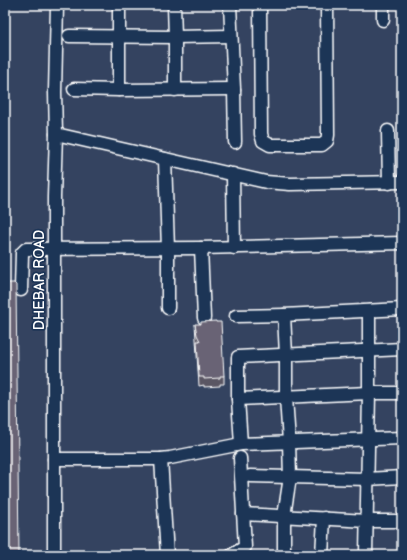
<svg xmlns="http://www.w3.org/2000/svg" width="407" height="560" viewBox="0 0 407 560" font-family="'Balsamiq Sans',sans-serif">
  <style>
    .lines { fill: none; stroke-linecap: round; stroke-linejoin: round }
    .minor-casing { stroke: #fff; stroke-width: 15 }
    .minor { stroke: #1d3557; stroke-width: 12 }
    .wall { fill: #5a5664; stroke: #fff }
    .building { fill: #696474; stroke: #fff }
    .labels { text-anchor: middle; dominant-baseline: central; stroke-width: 3.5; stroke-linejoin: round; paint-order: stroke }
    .street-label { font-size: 14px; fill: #fff; stroke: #1d3557 }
  </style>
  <rect width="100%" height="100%" fill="#344360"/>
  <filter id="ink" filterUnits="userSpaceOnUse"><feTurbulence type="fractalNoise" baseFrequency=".025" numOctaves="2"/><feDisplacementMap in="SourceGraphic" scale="8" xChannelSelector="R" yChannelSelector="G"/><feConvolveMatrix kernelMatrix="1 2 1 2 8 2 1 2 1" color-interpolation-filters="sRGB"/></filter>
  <g filter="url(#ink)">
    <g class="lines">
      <defs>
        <g id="minor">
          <polyline points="119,5 119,90"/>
          <polyline points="174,5 175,37 175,90"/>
          <polyline points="230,5 234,89 235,142"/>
          <polyline points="260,5 261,134 263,141 270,145 322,145 327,141 328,135 327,5"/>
          <polyline points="383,20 383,5"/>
          <polyline points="69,36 175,37 231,36"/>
          <polyline points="74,89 119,90 234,89"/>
          <polyline points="388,131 389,183"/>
          <polyline points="56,134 266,182 290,184 402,182"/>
          <polyline points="165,159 168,249 168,308"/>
          <polyline points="233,174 234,248"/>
          <polyline points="201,248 204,318"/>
          <polyline points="21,290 22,253 26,249 201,248 402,243"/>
          <polyline points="236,316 284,315"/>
          <polyline points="238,399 369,393 402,393"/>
          <polyline points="241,444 238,399 238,357 402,349"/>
          <polyline points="54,459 161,459 170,458 241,444 402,438"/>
          <polyline points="161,459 167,555"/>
          <polyline points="250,476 367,479 402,477"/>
          <polyline points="243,514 367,521 402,521"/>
          <polyline points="54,555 54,197 56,134 55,92 57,5"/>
          <polyline points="232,555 245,547 240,458"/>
          <polyline points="284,555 284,516 290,477 289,442 286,397 286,355 284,315 402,309"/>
          <polyline points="322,555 324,518"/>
          <polyline points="366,555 369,393 369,311"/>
        </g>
      </defs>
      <!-- minor casing -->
      <use href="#minor" class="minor-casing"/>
      <!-- minor -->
      <use href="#minor" class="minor"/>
    </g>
    <!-- wall -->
    <polygon class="wall" points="195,324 224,376 224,384 220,384 220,386 204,387 204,385 199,386"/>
    <!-- building -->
    <g class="building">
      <polygon points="5,283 14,283 16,285 19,555 5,555"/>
      <polygon points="216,321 216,322 221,322 224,376 220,376 220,378 204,379 204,377 199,377 197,341 200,341 197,335 195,324 201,324 201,322"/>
    </g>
  </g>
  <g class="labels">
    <!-- street labels -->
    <g class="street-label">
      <text transform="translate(39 280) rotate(-90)">DHEBAR ROAD</text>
    </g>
  </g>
  <!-- margin -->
  <rect width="407" height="560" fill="none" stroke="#1d3557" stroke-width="20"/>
  <rect x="10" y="10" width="387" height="540" fill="none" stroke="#fff" stroke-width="1.5" filter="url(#ink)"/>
</svg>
